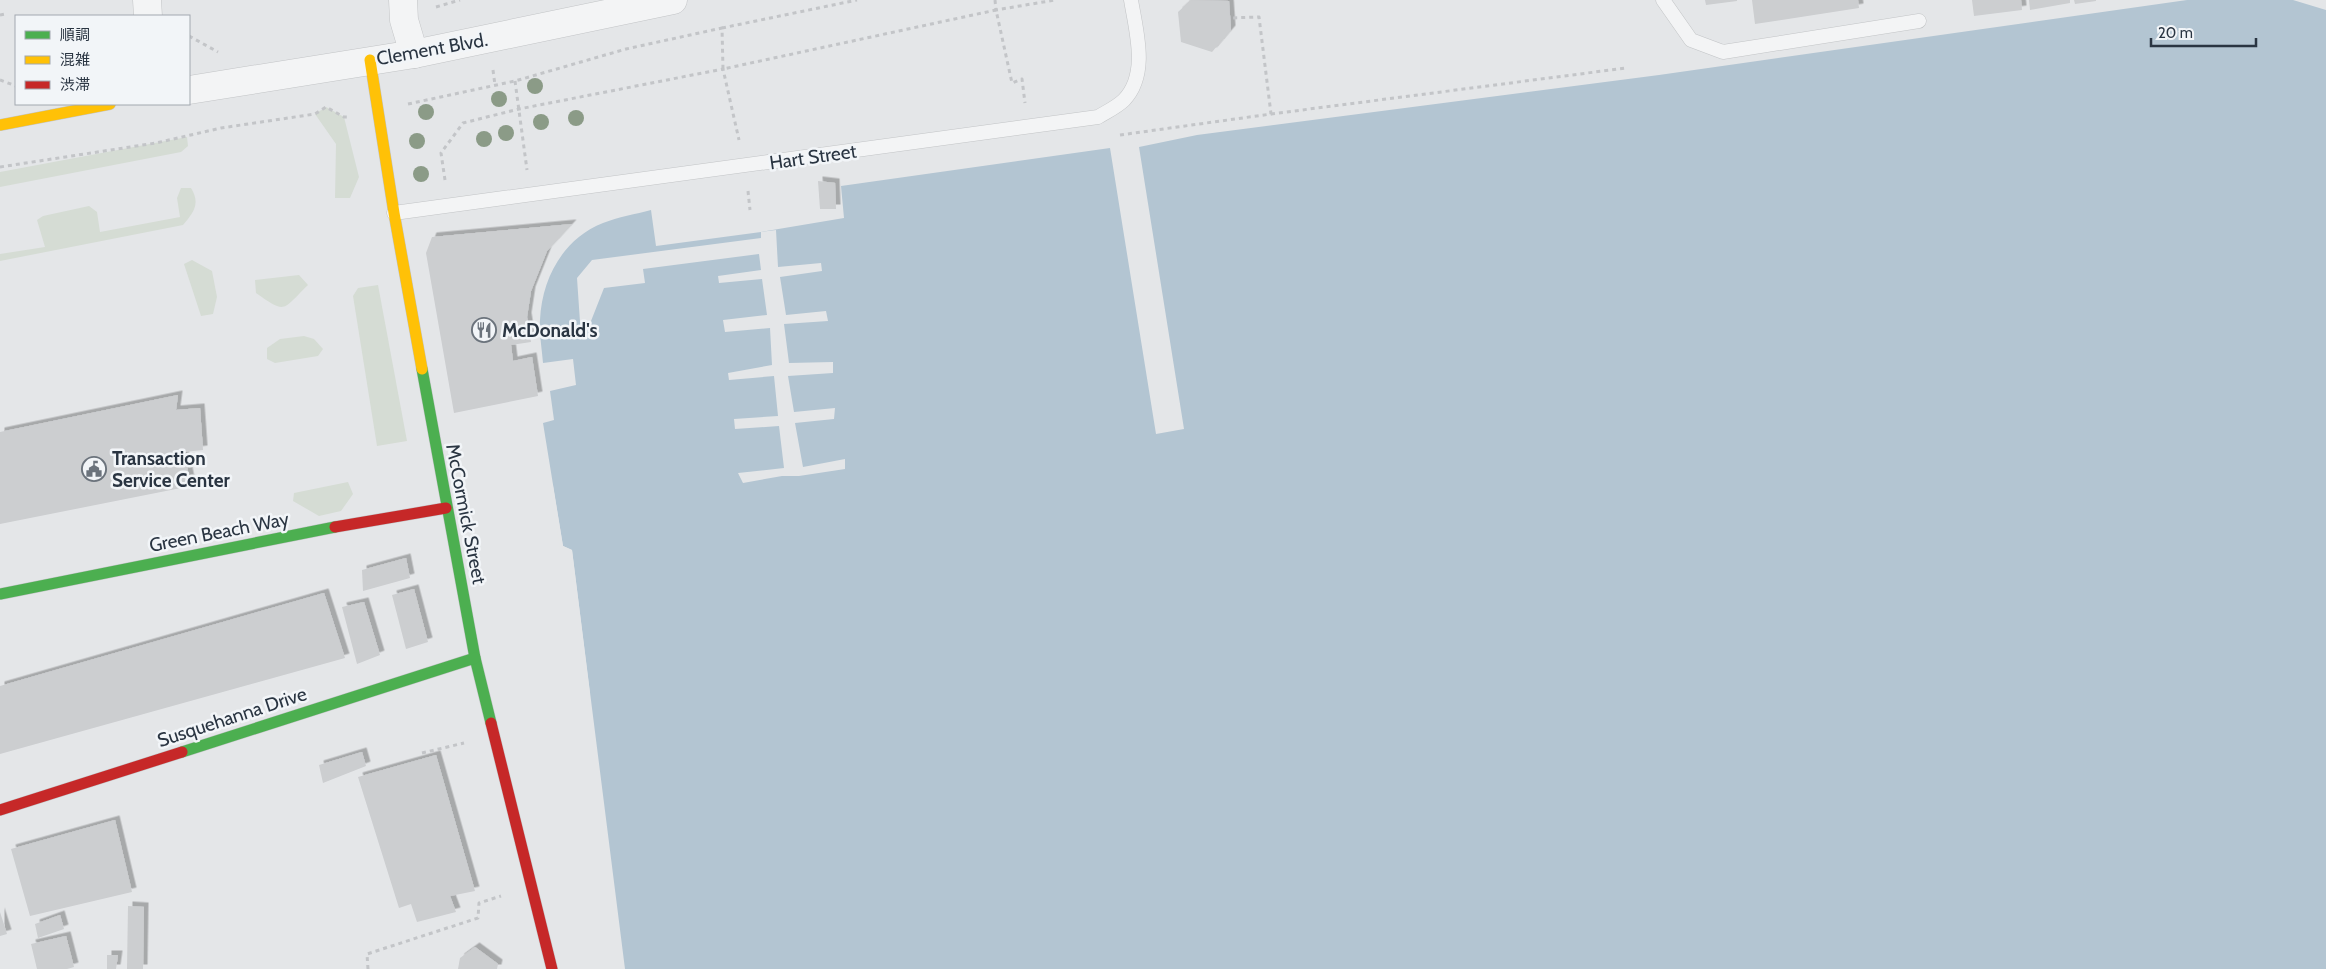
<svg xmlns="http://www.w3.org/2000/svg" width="2326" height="969" viewBox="0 0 2326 969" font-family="Cabin,'Noto Sans JP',sans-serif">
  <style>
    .green { fill: #d5dcd4 }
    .water { fill: #b3c5d2 }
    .pier { fill: #e4e6e8 }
    .building { fill: #ccced0; filter: url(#shadow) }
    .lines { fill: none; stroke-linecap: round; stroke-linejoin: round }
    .lane-casing { stroke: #c2c4c6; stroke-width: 15 }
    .street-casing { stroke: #c2c4c6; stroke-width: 29 }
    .fast-casing { stroke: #c2c4c6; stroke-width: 12 }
    .slow-casing { stroke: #c2c4c6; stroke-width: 12 }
    .jam-casing { stroke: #c2c4c6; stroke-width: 12 }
    .path { stroke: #c3c5c8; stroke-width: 3; stroke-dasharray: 4 4; stroke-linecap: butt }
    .lane { stroke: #f3f4f5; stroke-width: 14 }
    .street { stroke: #f3f4f5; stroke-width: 28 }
    .fast { stroke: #4caf50; stroke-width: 11 }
    .slow { stroke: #ffc107; stroke-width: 11 }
    .jam { stroke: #c62828; stroke-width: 11 }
    .tree { fill: #8b9b87 }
    .labels { text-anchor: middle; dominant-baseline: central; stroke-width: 5; stroke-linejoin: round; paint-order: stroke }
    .street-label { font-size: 19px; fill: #2a3542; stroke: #f2f5f8 }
    .poi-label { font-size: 19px; font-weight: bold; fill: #2a3542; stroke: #f2f5f8; text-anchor: start }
  </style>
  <defs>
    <filter id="shadow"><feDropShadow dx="4.5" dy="-4.5" stdDeviation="0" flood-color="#0004"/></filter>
  </defs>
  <rect width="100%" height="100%" fill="#e4e6e8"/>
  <!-- green -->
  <g class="green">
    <polygon points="326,107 344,117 359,177 350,198 335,198 336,144 315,114"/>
    <polygon points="187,137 188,146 181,152 0,187 0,172"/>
    <path d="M181,188H191C201,204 193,213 183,225L0,261V254L45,247L37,220L43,216L89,206L97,212L100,232L180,217L177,198Z"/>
    <polygon points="192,260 212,271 217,297 213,314 201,316 184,264"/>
    <path d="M299,275L308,285C282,310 287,315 256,293L255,280Z"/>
    <polygon points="378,285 407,441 377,446 353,296 358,288"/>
    <polygon points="304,336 314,339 323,349 318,356 275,363 267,359 267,348 280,339"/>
    <polygon points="348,482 353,494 341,511 319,516 293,501 294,493"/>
  </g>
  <!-- water -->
  <path class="water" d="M2187,0H2293L2326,10V969H625L572,550L563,546L543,423L554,420L550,391L576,385L573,359L543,363C542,349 539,334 540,320C542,278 563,239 603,223C618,217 636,214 651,210L656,246L761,232L844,218L841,186L1110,148L1156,434L1184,429L1139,147L1197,135L1659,75Z"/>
  <!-- pier -->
  <g class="pier">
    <polygon points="776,230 778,267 821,263 822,271 780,277 786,315 826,311 828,321 784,324 789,363 833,362 833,373 788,376 794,412 835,408 834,419 795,423 803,467 845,459 845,469 799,476 782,476 743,483 738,473 784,468 779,426 735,429 734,419 778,416 774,376 729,380 728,373 772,365 770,328 725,332 723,320 767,315 762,279 719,283 718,276 761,270 759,254 643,269 645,283 604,288 591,321 580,322 577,278 592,260 761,238 761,232"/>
    <polygon points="553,486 563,546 572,550 590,694 588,695 570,552 560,547 550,487"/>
  </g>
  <!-- building -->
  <g class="building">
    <polygon points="1191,0 1229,1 1231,30 1212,52 1181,42 1178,12"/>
    <polygon points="1705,0 1737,0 1737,1 1706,5"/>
    <polygon points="1752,0 1858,0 1859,8 1755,24"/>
    <polygon points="1972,0 2021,0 2022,10 1974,16"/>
    <polygon points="2029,0 2070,0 2070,3 2030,10"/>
    <polygon points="2074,0 2096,0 2096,1 2075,4"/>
    <polygon points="818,181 835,183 836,209 820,209"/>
    <polygon points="572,224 547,251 531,291 527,317 531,342 511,345 513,361 532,357 538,396 454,413 426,253 432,237"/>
    <polygon points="178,395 176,410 200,408 203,450 184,452 191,486 0,524 0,432"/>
    <polygon points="406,558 410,578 363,591 362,570"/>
    <polygon points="414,589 428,642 406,649 392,595"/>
    <polygon points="324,593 345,658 0,754 0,686"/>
    <polygon points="364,602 380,655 357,664 342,607"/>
    <polygon points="362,752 366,766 323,783 319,765"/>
    <polygon points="436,755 475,891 450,896 456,912 417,922 411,904 399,908 358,777"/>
    <polygon points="115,820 132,892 30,916 11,849"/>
    <polygon points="128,906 144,907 143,969 127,969"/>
    <polygon points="0,912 7,934 0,936"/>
    <polygon points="60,915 64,929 38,938 35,924"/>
    <polygon points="66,936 74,967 67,969 37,969 31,944"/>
    <polygon points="475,947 498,964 497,969 458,969 460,958"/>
    <polygon points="107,955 118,955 116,969 107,969"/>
  </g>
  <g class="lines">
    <defs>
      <g id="lane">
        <polyline points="1663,0 1691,40 1723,52 1919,21"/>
        <path d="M394,213L1098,117C1106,112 1117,107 1124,100C1149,74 1136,31 1131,0"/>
      </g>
      <g id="street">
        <polyline points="147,0 148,16"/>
        <polyline points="403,0 404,20 414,54"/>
        <polyline points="189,90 414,54 673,0"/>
      </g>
      <g id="fast">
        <polyline points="422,369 475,658 491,723"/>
        <polyline points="0,594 335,527"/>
        <polyline points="182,752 475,658"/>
      </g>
      <g id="slow">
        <polyline points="370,60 394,213 422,369"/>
        <polyline points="0,125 110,104"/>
      </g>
      <g id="jam">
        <polyline points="335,527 446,508"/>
        <polyline points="491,723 552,969"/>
        <polyline points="0,810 182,752"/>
      </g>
    </defs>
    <!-- lane casing -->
    <use href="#lane" class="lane-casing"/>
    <!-- street casing -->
    <use href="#street" class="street-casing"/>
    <!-- fast casing -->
    <use href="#fast" class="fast-casing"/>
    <!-- slow casing -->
    <use href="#slow" class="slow-casing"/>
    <!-- jam casing -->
    <use href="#jam" class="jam-casing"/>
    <!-- path -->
    <g class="path">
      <polyline points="995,0 996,10 1055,0"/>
      <polyline points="436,7 460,0"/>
      <polyline points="0,15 5,14"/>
      <polyline points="722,28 857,0"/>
      <polyline points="189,36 218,52"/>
      <polyline points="493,70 495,85"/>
      <polyline points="0,80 16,86"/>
      <polyline points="515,81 527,170"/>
      <polyline points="408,104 515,81 626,49 722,28 723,69 996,10 1012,83 1022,79 1025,103"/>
      <polyline points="1271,114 1626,68"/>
      <polyline points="1120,135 1271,114 1259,17 1230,18"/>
      <polyline points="0,167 156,143 221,128 315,114 326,107 344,117 348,117"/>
      <polyline points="445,180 441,153 463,123 519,109 723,69 739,140"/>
      <polyline points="748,191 750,210"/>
      <polyline points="422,753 464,743"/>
      <polyline points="368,969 367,954 478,918 479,903 501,896"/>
    </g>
    <!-- lane -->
    <use href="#lane" class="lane"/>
    <!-- street -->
    <use href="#street" class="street"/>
    <!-- fast -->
    <use href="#fast" class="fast"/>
    <!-- slow -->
    <use href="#slow" class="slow"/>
    <!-- jam -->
    <use href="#jam" class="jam"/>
  </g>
  <!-- trees -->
  <g class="tree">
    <circle cx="535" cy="86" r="8"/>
    <circle cx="499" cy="99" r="8"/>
    <circle cx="426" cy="112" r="8"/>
    <circle cx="576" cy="118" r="8"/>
    <circle cx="541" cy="122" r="8"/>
    <circle cx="506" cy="133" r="8"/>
    <circle cx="484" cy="139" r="8"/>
    <circle cx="417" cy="141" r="8"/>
    <circle cx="421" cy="174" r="8"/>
  </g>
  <!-- icons -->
  <defs>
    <symbol id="restaurant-ring" viewBox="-11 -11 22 22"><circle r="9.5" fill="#f2f5f8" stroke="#6b737c" stroke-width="1.5"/><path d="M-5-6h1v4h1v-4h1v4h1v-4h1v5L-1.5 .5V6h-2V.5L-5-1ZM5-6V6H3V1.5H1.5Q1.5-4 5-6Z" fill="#6b737c"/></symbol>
    <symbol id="civic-ring" viewBox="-11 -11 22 22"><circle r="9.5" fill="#f2f5f8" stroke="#6b737c" stroke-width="1.5"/><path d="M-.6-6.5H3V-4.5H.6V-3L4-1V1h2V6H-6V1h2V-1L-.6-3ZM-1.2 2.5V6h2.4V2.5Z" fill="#6b737c"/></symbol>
  </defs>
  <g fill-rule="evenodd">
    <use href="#restaurant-ring" x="470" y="316" width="28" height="28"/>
    <use href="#civic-ring" x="80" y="455" width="28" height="28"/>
  </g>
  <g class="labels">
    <!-- street labels -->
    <g class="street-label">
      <text transform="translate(432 49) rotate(-10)">Clement Blvd.</text>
      <text transform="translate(813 157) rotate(-8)">Hart Street</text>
      <text transform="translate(466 514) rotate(79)">McCormick Street</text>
      <text transform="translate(219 532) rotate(-11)">Green Beach Way</text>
      <text transform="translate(232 717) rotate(-18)">Susquehanna Drive</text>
    </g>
    <!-- poi labels -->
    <g class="poi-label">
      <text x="502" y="330">McDonald's</text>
      <text x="112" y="458">Transaction<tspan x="112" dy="22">Service Center</tspan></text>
    </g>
  </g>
  <!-- legend -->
  <rect x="15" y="15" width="175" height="90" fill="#f2f5f8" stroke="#a2a8af"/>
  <rect x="25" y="31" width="25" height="8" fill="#4caf50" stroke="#a2a8af"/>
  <text x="60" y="40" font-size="15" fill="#2a3542">順調</text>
  <rect x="25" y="56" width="25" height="8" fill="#ffc107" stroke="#a2a8af"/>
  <text x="60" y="65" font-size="15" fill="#2a3542">混雑</text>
  <rect x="25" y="81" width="25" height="8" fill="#c62828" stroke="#a2a8af"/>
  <text x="60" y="90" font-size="15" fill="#2a3542">渋滞</text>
  <!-- scale -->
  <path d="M2151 38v8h105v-8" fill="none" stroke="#2a3542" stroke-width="2.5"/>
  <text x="2158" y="38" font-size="15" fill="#2a3542" stroke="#f2f5f8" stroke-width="4" paint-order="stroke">20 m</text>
</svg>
